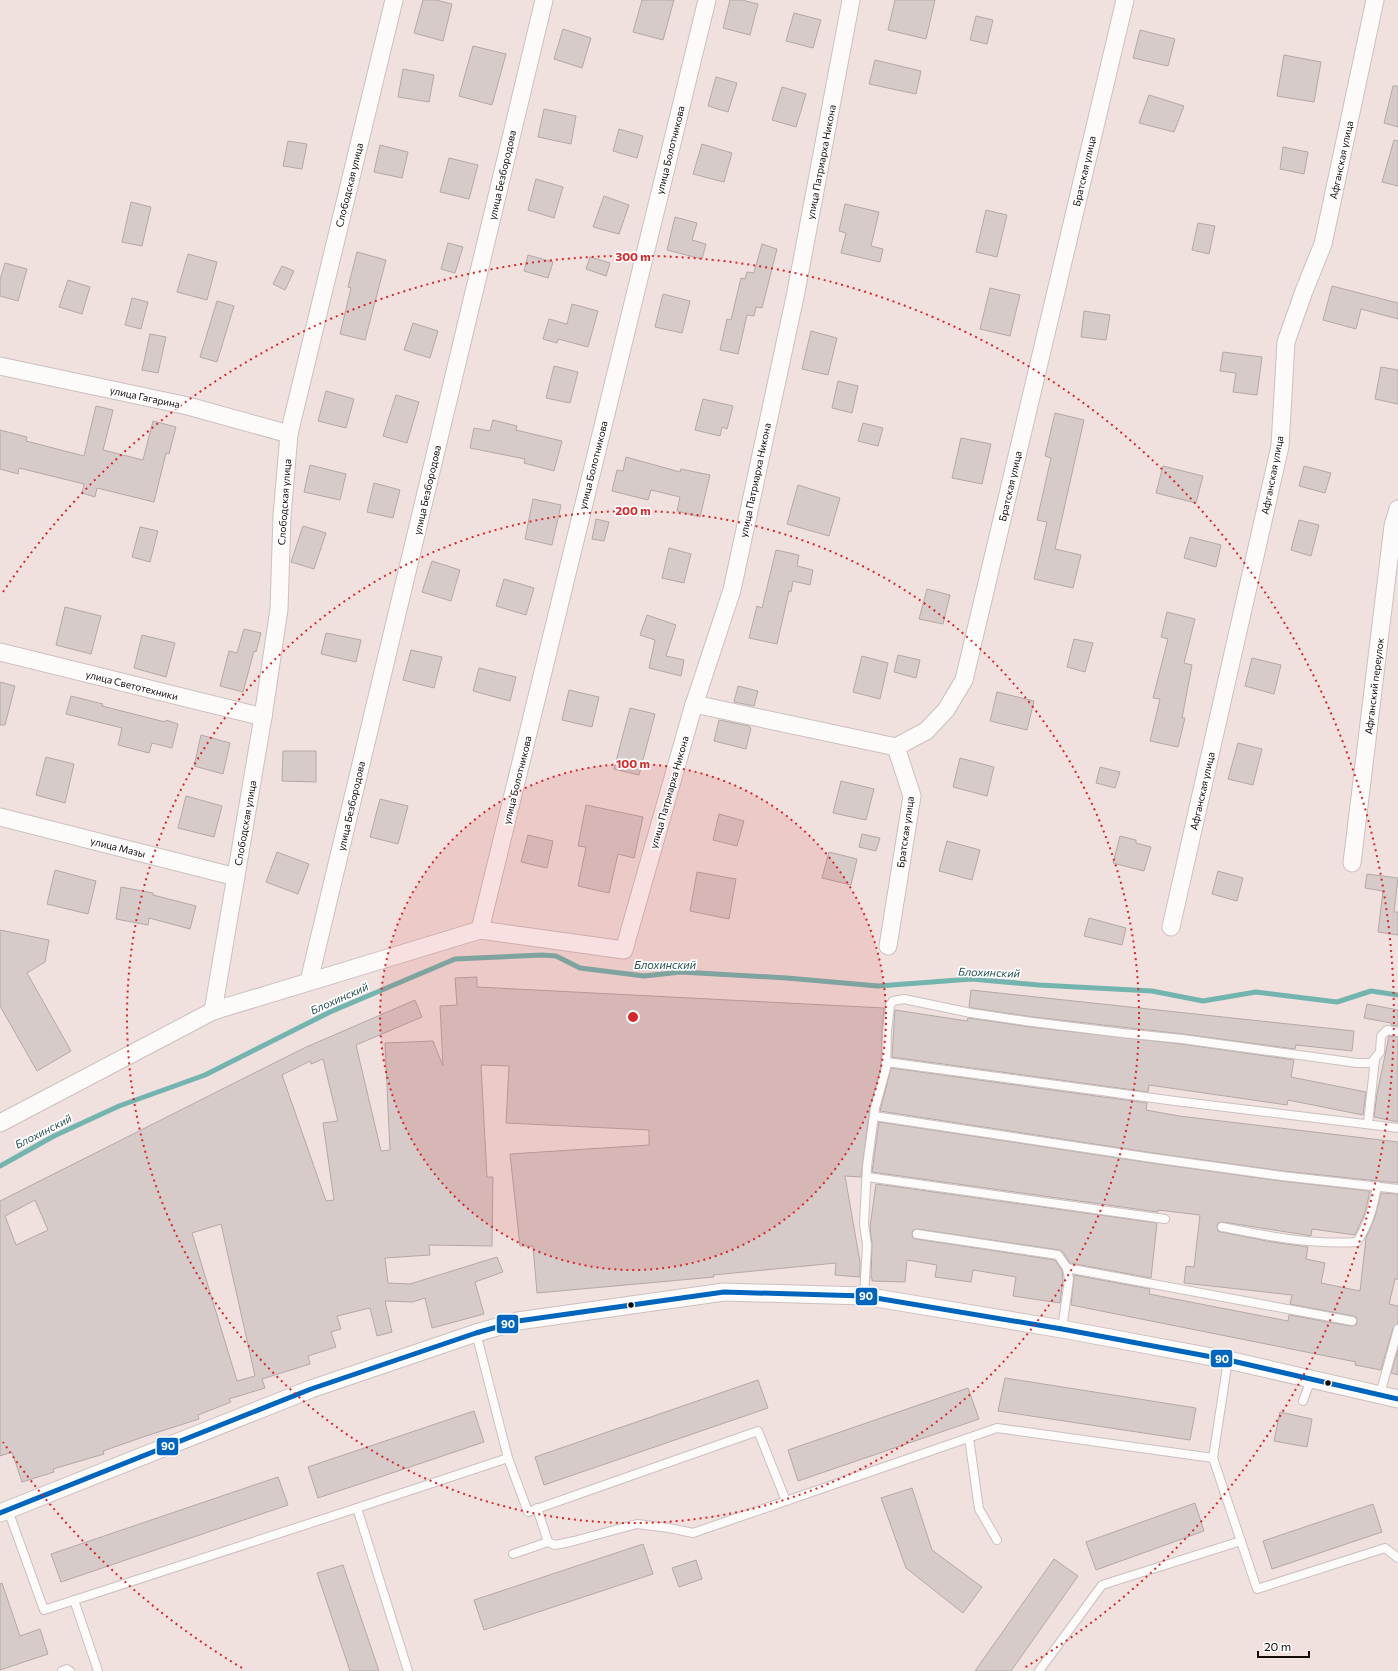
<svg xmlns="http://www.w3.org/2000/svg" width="1398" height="1671" viewBox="0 0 1398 1671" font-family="Commissioner,sans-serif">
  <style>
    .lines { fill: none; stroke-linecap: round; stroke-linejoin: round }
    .stream { stroke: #73b4af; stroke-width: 5 }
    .building { fill: #d7cbca; stroke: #b4a8a7; fill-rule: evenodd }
    .lane-casing { stroke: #cbc0bf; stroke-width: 10 }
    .street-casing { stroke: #cbc0bf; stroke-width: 19 }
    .lane { stroke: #fdfafa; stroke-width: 8 }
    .street { stroke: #fdfafa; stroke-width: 17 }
    .bus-1-casing { stroke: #fff; stroke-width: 8 }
    .bus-1 { stroke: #0065bd; stroke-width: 5 }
    .ring { fill: none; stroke: #d62828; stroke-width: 2; stroke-dasharray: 2 4 }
    .bus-dot { fill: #130a0a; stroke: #fff; stroke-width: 1.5 }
    .labels { text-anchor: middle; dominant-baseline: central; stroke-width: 3.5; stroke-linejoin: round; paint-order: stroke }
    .street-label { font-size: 10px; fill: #130a0a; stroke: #fff }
    .water-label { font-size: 11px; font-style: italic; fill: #285350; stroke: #fff }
    .centre { fill: #d62828; stroke: #fff; stroke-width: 2 }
    .ring-label { font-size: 12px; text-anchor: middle; font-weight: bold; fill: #d62828; stroke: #fff; stroke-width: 3.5; stroke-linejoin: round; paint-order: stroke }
    .line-badge { stroke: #fff; stroke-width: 1.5 }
    .badge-label { font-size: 11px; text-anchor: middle; font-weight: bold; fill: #fff }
  </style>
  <rect width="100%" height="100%" fill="#f0e1df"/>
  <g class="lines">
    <!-- stream -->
    <polyline class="stream" points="0,1166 54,1136 119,1106 205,1075 330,1012 455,959 542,955 556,956 580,968 644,976 681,972 787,978 878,986 972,979 1039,985 1152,991 1203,1001 1256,992 1337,1002 1371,991 1398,995"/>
  </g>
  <!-- building -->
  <g class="building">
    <polygon points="423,0 436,0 452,4 443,41 414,33"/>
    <polygon points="642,0 674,0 663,40 633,32"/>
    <polygon points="730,0 742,0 758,4 750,35 723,28"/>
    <polygon points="895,0 935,0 926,39 888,30"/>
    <polygon points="794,13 821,20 813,48 786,41"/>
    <polygon points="976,16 993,20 987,44 970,40"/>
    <polygon points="563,29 591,38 582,68 554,59"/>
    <polygon points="1140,30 1175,39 1168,66 1133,58"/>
    <polygon points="473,46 506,54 492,105 459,96"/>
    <polygon points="1284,55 1321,62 1314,102 1277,96"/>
    <polygon points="875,60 921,71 916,94 869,84"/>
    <polygon points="403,69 434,75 429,102 398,97"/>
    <polygon points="716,77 737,83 728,112 708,106"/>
    <polygon points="1393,86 1398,86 1398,127 1384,123"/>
    <polygon points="782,87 806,94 796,127 772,120"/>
    <polygon points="1149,95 1184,106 1174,132 1139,123"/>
    <polygon points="544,109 576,116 571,144 538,137"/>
    <polygon points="619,129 643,136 637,158 613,151"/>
    <polygon points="1394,140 1398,141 1398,186 1382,182"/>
    <polygon points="288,141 307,144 302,169 283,166"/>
    <polygon points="702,144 732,153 724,182 693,174"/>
    <polygon points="380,145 408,152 402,178 374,172"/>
    <polygon points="1283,147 1308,152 1304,174 1280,169"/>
    <polygon points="449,158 478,165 469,199 440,192"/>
    <polygon points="536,179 563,187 554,218 528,210"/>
    <polygon points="604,196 629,205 619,234 593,227"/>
    <polygon points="131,202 151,207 142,246 122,242"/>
    <polygon points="845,204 879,212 871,246 883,249 880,262 841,253 846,233 839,231"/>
    <polygon points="986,210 1007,215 997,257 976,252"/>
    <polygon points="675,217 697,223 692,240 706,244 702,259 667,250"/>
    <polygon points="1198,223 1215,226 1209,254 1192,250"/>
    <polygon points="448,243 463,247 455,273 441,269"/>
    <polygon points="762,244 777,249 762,308 756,307 754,316 747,315 738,354 720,350 727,319 731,320 741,278 745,279 747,272 754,273"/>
    <polygon points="357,252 386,260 365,340 340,334 351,288 348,287"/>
    <polygon points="188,254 217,262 207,300 177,292"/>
    <polygon points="528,255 553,262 548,278 524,271"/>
    <polygon points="590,257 610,263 606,276 586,269"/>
    <polygon points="5,263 27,269 18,301 0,296 0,280"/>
    <polygon points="282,266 294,271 285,290 273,284"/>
    <polygon points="68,280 90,287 82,314 59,307"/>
    <polygon points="1332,286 1398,303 1398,319 1361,309 1356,329 1323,320"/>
    <polygon points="990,288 1020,295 1010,336 980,329"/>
    <polygon points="663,294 690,301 682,333 655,327"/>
    <polygon points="132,298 148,302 141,329 125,325"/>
    <polygon points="217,301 234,306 217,362 200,357"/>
    <polygon points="572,304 598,311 588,347 558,339 557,343 543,339 549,319 567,324"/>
    <polygon points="1084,311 1110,315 1106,340 1081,337"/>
    <polygon points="413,323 438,331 430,358 404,350"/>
    <polygon points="811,331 837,338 828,375 802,369"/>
    <polygon points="150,334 166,337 158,373 142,370"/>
    <polygon points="1223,352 1262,357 1257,395 1233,392 1236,373 1220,371"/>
    <polygon points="554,366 578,372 570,403 546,398"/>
    <polygon points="1381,367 1398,370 1398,404 1375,399"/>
    <polygon points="838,381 858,386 852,413 832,408"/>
    <polygon points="326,391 354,399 346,428 318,421"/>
    <polygon points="396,395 419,402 407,443 383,436"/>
    <polygon points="703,399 733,406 727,429 722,427 720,436 695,430"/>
    <polygon points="96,406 113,410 103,450 143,460 153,421 176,427 169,454 166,453 154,502 97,488 95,497 82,493 84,484 19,468 18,474 0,469 0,430 27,437 26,441 84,456"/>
    <polygon points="1055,413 1084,420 1055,549 1081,555 1073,588 1034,579 1047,522 1037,520 1051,458 1045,456"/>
    <polygon points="493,420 517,426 516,430 562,441 554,471 524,463 525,459 470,448 474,428 490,431"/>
    <polygon points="863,423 883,428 878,446 858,441"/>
    <polygon points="961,438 991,444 982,484 952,478"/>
    <polygon points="626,457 680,472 681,469 710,475 700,517 677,511 680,497 651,490 648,500 612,491 617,470 623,471"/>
    <polygon points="310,465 346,474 340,500 304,492"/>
    <polygon points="1163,466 1203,476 1196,503 1156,493"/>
    <polygon points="1304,466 1331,473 1325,493 1299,486"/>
    <polygon points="374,483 400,490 393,518 367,512"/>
    <polygon points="798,485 840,498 829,536 787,524"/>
    <polygon points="533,499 561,505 552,545 525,539"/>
    <polygon points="596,519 609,522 604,541 592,539"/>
    <polygon points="1299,520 1319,525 1311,556 1291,550"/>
    <polygon points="303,526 326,533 314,569 291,562"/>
    <polygon points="140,527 158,531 150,562 132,557"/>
    <polygon points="1190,537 1221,545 1216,567 1184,558"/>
    <polygon points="669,548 691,554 684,583 662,578"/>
    <polygon points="776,550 799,555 797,566 813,570 810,585 793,581 791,592 789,591 777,644 749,638 757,606 762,608"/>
    <polygon points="432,561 460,570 451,601 422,592"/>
    <polygon points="504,579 534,588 526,615 496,606"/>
    <polygon points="927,589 950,595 943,624 919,619"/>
    <polygon points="65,607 101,616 91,654 56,645"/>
    <polygon points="1167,612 1195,619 1184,663 1192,665 1182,718 1185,718 1178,747 1150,741 1160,699 1153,698 1168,639 1161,637"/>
    <polygon points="647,615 676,625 666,656 684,660 681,676 649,668 655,640 640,635"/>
    <polygon points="244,629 261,633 256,652 254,651 243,692 220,686 229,651 237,653"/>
    <polygon points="326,633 361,640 356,662 321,654"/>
    <polygon points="142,635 175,643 166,677 134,668"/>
    <polygon points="1074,639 1093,643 1085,672 1067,667"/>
    <polygon points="411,650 442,657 434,688 403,680"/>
    <polygon points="898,655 920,660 916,678 894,672"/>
    <polygon points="862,656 888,663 880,699 853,692"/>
    <polygon points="1252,658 1281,665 1274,694 1245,686"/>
    <polygon points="479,668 516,677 510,701 473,691"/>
    <polygon points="0,682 15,686 5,725 0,725"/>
    <polygon points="738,686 758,691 754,706 734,702"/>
    <polygon points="569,690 599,697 592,727 562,720"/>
    <polygon points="997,692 1034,701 1027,730 990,721"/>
    <polygon points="71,696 103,704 102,706 165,722 166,720 178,724 172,748 152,743 149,753 118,745 122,728 66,714"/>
    <polygon points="630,708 655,714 639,775 614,769"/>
    <polygon points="719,720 749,726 751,728 746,749 714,741"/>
    <polygon points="201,735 230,743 223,774 194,766"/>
    <polygon points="1238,743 1262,749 1253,785 1228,779"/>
    <polygon points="283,751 316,751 316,782 282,781"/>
    <polygon points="46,757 74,764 65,803 36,795"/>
    <polygon points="960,758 994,767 987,796 953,787"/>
    <polygon points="1100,767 1120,772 1115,788 1096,783"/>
    <polygon points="841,781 874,789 866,820 833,813"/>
    <polygon points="186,796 222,806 214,837 178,828"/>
    <polygon points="380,799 408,806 398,844 370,837"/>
    <polygon points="586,805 643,817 634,858 618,854 609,893 578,886 586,847 578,846"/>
    <polygon points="719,814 744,821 737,846 713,840"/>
    <polygon points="862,834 880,838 876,851 859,847"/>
    <polygon points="528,835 553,841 547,868 521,862"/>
    <polygon points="1120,836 1136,840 1136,843 1151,847 1144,871 1113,863"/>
    <polygon points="947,841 980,850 972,880 939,871"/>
    <polygon points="277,852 309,864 298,894 266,882"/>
    <polygon points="829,852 857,859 851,885 822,878"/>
    <polygon points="55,870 96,881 88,914 47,904"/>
    <polygon points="1218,871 1243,878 1237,901 1212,894"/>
    <polygon points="697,872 736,879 729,919 690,911"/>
    <polygon points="1367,874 1398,878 1394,912 1398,912 1398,935 1378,932 1383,891 1365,888"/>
    <polygon points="121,887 153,893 153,895 196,906 190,929 149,918 148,925 116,919"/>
    <polygon points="1089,918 1126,928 1122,945 1084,936"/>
    <polygon points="0,930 49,940 45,962 27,973 71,1051 37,1071 0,1006"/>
    <path d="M477,977V987L884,1008L882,1031L881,1067L870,1107L861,1177L845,1176L860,1262V1277L835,1275L836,1263L713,1275L714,1277L537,1293L533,1246H520L510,1154L649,1145V1130L506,1123L509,1066L481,1065L487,1177H493L492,1246L429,1245L430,1255L385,1258L388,1283L410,1284L497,1257L503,1272L475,1282L484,1314L432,1328L425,1298L413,1302L385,1301L392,1332L377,1336L370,1308L337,1316L341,1329L331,1332L336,1347L308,1356L310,1364L262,1379L265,1388L229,1399L231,1402L198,1415L199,1419L146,1436L103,1451L104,1454L53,1469L54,1472L22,1482L12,1452L0,1456V1201L304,1048L415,1000L422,1017L356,1045L381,1151L390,1150L385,1043L433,1041L443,1066L440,1006L457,1005L455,978ZM323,1059L338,1121L323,1123L334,1200L326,1201L282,1075L310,1061L311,1064ZM35,1200L48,1230L16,1245L5,1216ZM221,1224L255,1376L237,1381L192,1233Z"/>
    <polygon points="971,990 1354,1031 1352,1051 1296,1045 1295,1049 1183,1034 1033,1017 972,1008 969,1007"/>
    <polygon points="1367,1004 1398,1010 1398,1026 1391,1025 1391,1023 1364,1018"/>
    <polygon points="895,1010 967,1021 968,1018 1031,1027 1181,1044 1294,1060 1291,1077 1366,1092 1363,1115 1288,1100 1287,1105 1149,1085 1148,1092 892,1057"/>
    <polygon points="1389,1036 1398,1037 1398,1122 1374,1117 1377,1094"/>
    <polygon points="891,1068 1147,1103 1146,1110 1179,1116 1398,1142 1398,1183 1283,1171 1153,1153 880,1111"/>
    <polygon points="879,1122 1151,1163 1281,1181 1370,1191 1365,1213 1355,1235 1312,1229 1311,1236 1306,1235 1223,1222 1218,1223 1217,1226 1218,1231 1221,1232 1272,1242 1308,1247 1306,1259 1325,1263 1321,1283 1360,1291 1366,1238 1375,1217 1381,1193 1398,1194 1398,1279 1395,1279 1389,1304 1398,1306 1398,1324 1393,1328 1381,1370 1355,1365 1356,1362 1071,1305 1074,1275 1150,1289 1149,1294 1288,1321 1289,1315 1351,1326 1356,1325 1357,1322 1356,1317 1353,1316 1290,1304 1292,1295 1184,1283 1186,1266 1194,1267 1200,1215 1158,1210 1158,1212 872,1172"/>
    <polygon points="876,1184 1157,1223 1151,1278 1070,1263 1063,1252 1059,1250 917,1229 913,1230 912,1234 913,1238 916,1239 1055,1260 1062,1270 1063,1279 1060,1303 1013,1296 1016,1277 973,1270 971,1282 935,1277 937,1265 907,1260 905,1282 872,1281 872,1278 871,1278 872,1244 870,1227"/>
    <polygon points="1398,1350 1398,1375 1391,1373"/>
    <polygon points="1005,1378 1196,1408 1190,1440 998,1411"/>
    <polygon points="758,1380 768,1408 544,1485 535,1457"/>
    <polygon points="968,1388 979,1419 798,1481 788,1450"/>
    <polygon points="474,1411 484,1442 318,1498 308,1467"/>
    <polygon points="1280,1412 1312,1419 1307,1447 1274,1441"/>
    <polygon points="278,1477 288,1505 61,1582 51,1554"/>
    <polygon points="912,1488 932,1550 982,1587 963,1613 906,1568 881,1498"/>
    <polygon points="1195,1503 1204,1531 1096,1570 1086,1542"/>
    <polygon points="1373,1504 1382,1532 1272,1569 1263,1541"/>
    <polygon points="643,1544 653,1574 484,1630 474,1600"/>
    <polygon points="1054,1559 1078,1576 1011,1671 975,1671"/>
    <polygon points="696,1560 702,1579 679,1587 672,1568"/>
    <polygon points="343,1565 379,1671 350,1671 317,1573"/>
    <polygon points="2,1583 20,1636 40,1629 48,1654 0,1670 0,1584"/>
  </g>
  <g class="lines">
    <defs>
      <g id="lane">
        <polyline points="886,1062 1175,1101 1398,1128"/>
        <polyline points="874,1116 1152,1158 1282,1176 1398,1189"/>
        <polyline points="1368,1123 1375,1059"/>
        <polyline points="867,1177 1165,1219"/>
        <path d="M1222,1227C1267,1236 1311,1245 1357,1242C1369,1223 1373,1208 1377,1186"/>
        <polyline points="917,1234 1058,1255 1067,1268 1069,1279 1062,1329"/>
        <polyline points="1067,1268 1352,1321"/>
        <polyline points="864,1296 867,1245 864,1224 867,1166 875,1108 886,1068 887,1031 890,1005 893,1001 904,999 971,1013 1032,1022 1122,1033 1182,1039 1357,1063 1371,1063 1380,1052 1381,1036 1387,1030 1398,1032"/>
        <polyline points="476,1333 508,1458 528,1512 758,1431 786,1501 997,1428 1213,1458 1228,1360"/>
        <polyline points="1380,1394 1398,1329"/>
        <polyline points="1303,1401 1311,1379"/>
        <polyline points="969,1438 979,1509 997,1540"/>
        <polyline points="1213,1458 1257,1589 1385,1548 1398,1558"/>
        <polyline points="537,1508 548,1542 555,1545 574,1541 637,1524 669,1528 693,1533 786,1501"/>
        <polyline points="8,1510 44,1610 357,1508"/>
        <polyline points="513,1554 548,1542"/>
        <polyline points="74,1600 98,1671"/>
        <polyline points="62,1671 67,1669 70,1671"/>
        <polyline points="408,1671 357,1508 508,1458"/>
        <polyline points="1039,1671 1102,1585 1241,1541"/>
      </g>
      <g id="street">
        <polyline points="0,366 188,406 289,434"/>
        <polyline points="0,652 263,717"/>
        <polyline points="694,704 896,747"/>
        <polyline points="0,817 236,877"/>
        <polyline points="1352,863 1393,526 1398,509"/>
        <polyline points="1171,927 1280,446 1286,342 1304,291 1323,244 1375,0"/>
        <polyline points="480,930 707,0"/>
        <polyline points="888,946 912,796 896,747 926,731 946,710 964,680 1125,0"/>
        <polyline points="309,981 544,0"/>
        <polyline points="213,1011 263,717 279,609 282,516 289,434 394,0"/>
        <polyline points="0,1123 213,1011 480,930 624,950 692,711 732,590 796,292 851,0"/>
        <polyline points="0,1513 311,1389 476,1333 518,1321 724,1292 864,1296 1062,1329 1228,1360 1398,1399"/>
      </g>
    </defs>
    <!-- lane casing -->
    <use href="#lane" class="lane-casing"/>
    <!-- street casing -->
    <use href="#street" class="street-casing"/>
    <!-- lane -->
    <use href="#lane" class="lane"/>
    <!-- street -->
    <use href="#street" class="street"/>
    <defs>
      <polyline id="bus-1" points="0,1513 311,1389 476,1333 518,1321 724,1292 864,1296 1062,1329 1228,1360 1398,1399"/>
    </defs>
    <!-- bus-1 casing -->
    <use href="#bus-1" class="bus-1-casing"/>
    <!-- bus-1 -->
    <use href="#bus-1" class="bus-1"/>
  </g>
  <!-- distance rings -->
  <circle cx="633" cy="1017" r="253" fill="#d62828" fill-opacity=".12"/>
  <g class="ring">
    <circle cx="633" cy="1017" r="253"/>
    <circle cx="633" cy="1017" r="506"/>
    <path d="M242 1668A760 760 0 0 1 3 1442M3 592A760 760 0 1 1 1024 1668"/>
  </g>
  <!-- markers -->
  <g class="bus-dot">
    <circle cx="631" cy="1305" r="3.5"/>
    <circle cx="1328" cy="1383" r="3.5"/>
  </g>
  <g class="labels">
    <!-- street labels -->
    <g class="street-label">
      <text transform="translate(670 150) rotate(-76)">улица Болотникова</text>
      <text transform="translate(1341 160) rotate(-78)">Афганская улица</text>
      <text transform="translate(821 162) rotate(-79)">улица Патриарха Никона</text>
      <text transform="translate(1084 171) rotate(-77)">Братская улица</text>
      <text transform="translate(502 175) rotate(-77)">улица Безбородова</text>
      <text transform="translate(349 185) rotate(-76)">Слободская улица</text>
      <text transform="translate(145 397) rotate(12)">улица Гагарина</text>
      <text transform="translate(593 465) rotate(-76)">улица Болотникова</text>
      <text transform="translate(1272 475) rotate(-79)">Афганская улица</text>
      <text transform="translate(755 480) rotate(-78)">улица Патриарха Никона</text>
      <text transform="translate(1010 486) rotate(-77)">Братская улица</text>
      <text transform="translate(427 490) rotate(-77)">улица Безбородова</text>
      <text transform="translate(284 502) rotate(-86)">Слободская улица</text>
      <text transform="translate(132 685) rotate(14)">улица Светотехники</text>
      <text transform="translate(1374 686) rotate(-83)">Афганский переулок</text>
      <text transform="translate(517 780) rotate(-76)">улица Болотникова</text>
      <text transform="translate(1202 791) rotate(-77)">Афганская улица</text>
      <text transform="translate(669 792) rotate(-74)">улица Патриарха Никона</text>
      <text transform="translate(351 806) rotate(-77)">улица Безбородова</text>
      <text transform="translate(245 823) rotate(-80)">Слободская улица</text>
      <text transform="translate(905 832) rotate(-82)">Братская улица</text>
      <text transform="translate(118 847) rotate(14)">улица Мазы</text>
    </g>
    <!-- water labels -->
    <g class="water-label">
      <text x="665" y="964">Блохинский</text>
      <text transform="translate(989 972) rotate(2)">Блохинский</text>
      <text transform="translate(339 998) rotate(-24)">Блохинский</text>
      <text transform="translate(43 1131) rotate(-27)">Блохинский</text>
    </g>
  </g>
  <circle cx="633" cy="1017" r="6" class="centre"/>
  <g class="ring-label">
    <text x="633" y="261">300 m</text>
    <text x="633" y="515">200 m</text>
    <text x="633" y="768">100 m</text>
  </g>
  <g class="line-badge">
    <rect x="855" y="1287" width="23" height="19" rx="4" fill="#0065bd"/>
    <rect x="496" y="1314" width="23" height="20" rx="4" fill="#0065bd"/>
    <rect x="1210" y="1349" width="23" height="19" rx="4" fill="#0065bd"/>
    <rect x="156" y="1437" width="23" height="19" rx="4" fill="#0065bd"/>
  </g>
  <g class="badge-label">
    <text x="866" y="1300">90</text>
    <text x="508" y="1328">90</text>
    <text x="1222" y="1363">90</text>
    <text x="168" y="1450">90</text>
  </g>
  <!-- scale -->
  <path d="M1258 1651v6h51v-6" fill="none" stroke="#130a0a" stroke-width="2"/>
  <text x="1264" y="1651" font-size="12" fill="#130a0a" stroke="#ffffff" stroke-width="3" paint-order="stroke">20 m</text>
</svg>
